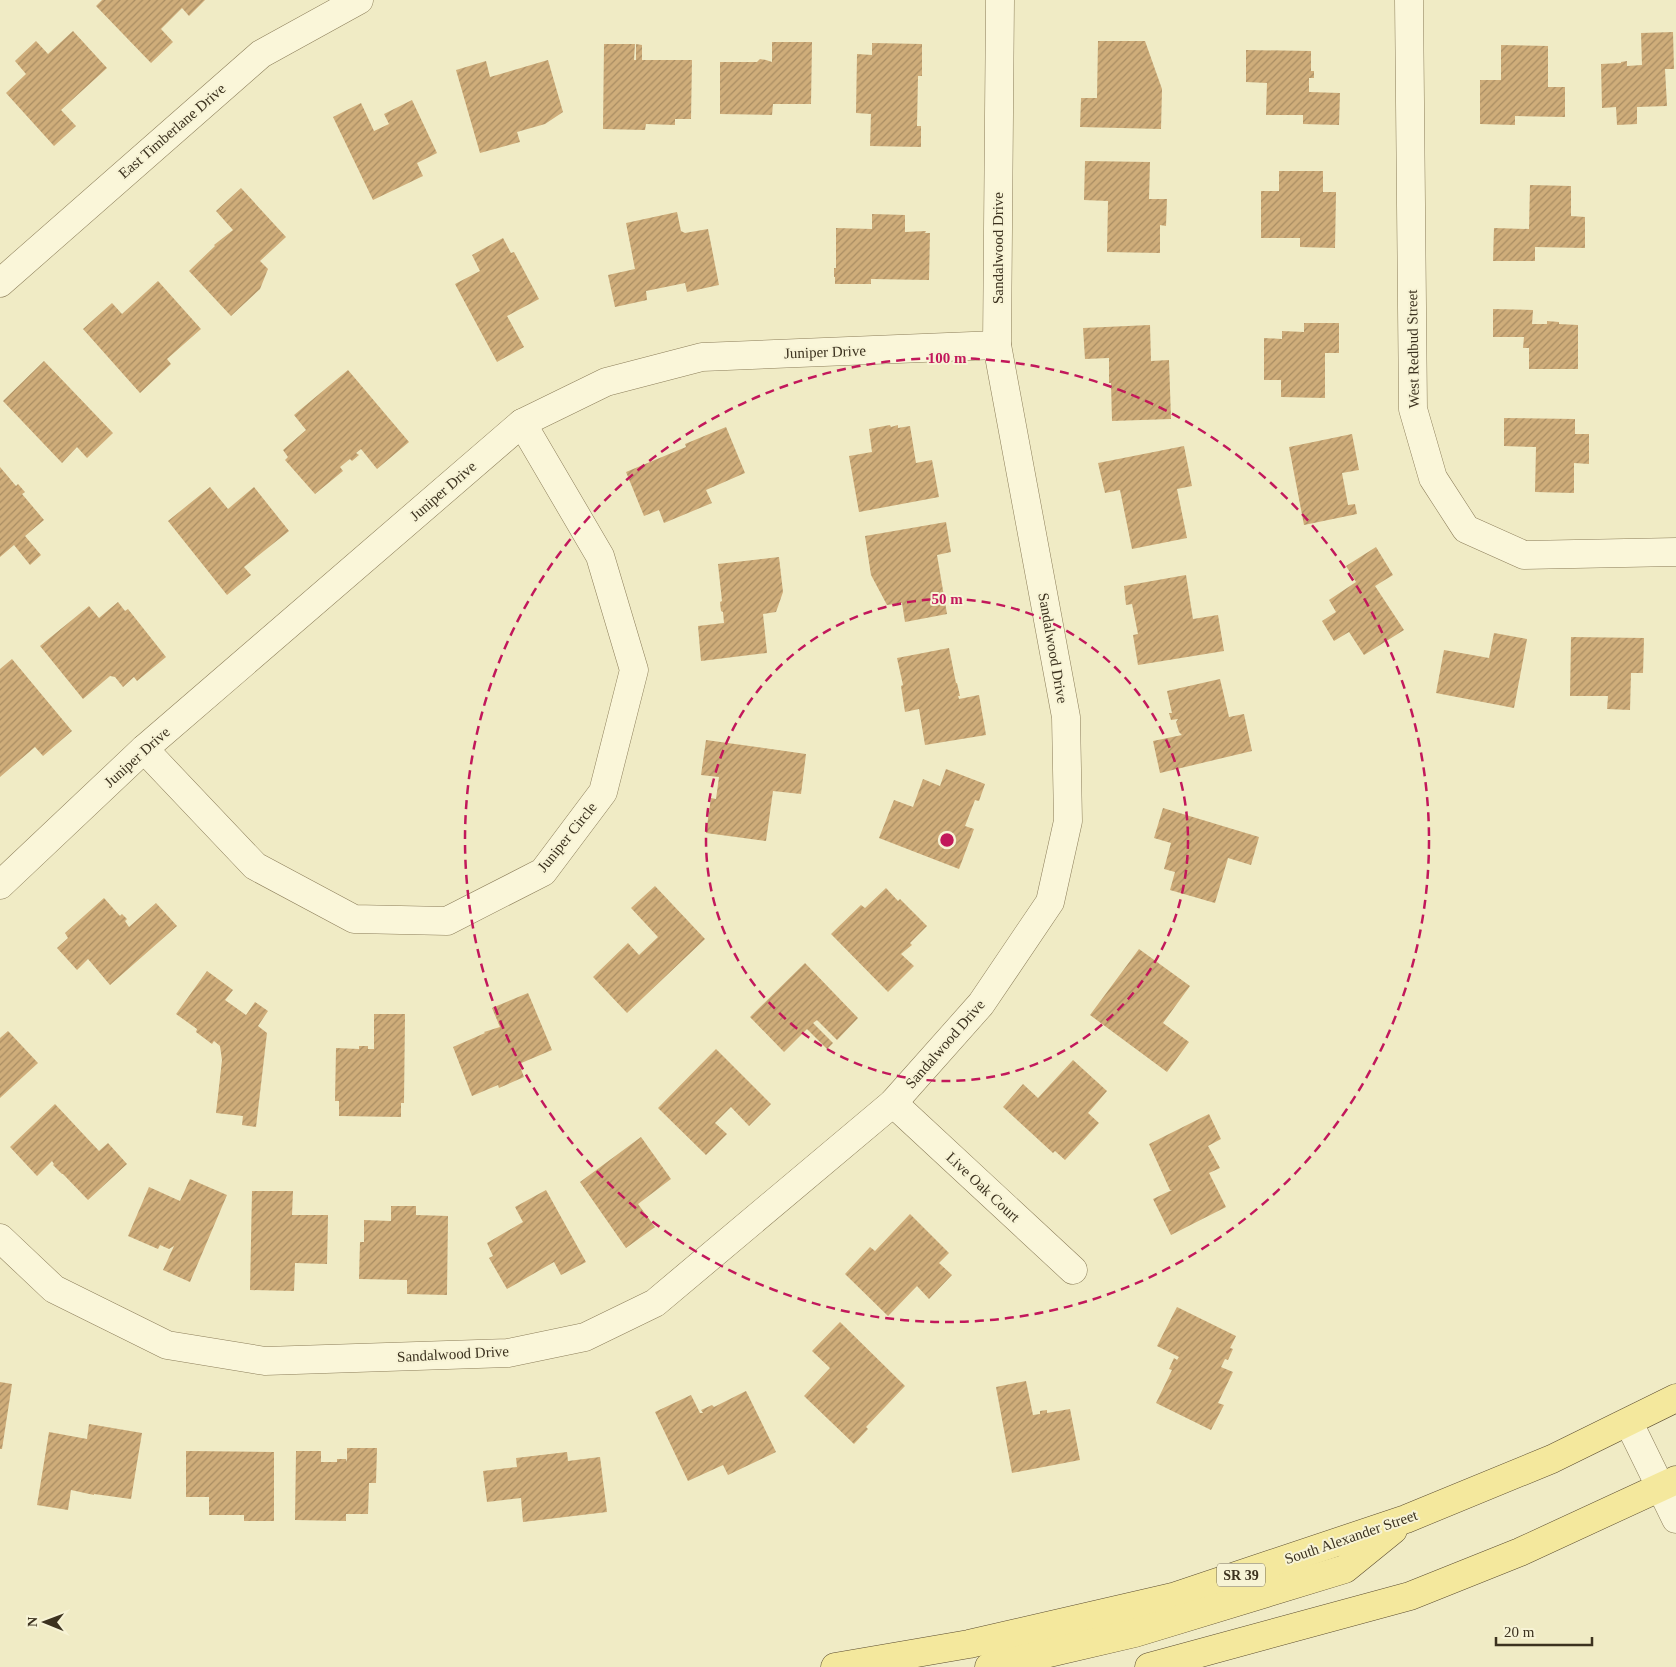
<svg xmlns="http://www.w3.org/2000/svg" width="1676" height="1667" viewBox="0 0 1676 1667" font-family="'Times New Roman',serif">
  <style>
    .building { fill: url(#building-hatch) }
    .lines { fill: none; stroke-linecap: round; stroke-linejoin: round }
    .minor-casing { stroke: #8c7e5a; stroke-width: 29 }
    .major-casing { stroke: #5a4b2f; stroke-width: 29 }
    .minor { stroke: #faf6d9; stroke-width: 28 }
    .major { stroke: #f4e89d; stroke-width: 28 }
    .ring { fill: none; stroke: #c2185b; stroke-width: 2.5; stroke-dasharray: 9 6 }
    .labels { text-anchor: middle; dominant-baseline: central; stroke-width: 4; stroke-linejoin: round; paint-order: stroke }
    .shield { fill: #f7f3d5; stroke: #746c56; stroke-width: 1 }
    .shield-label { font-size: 14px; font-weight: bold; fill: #3c321f }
    .street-label { font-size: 15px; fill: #3c321f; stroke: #f7f3d5 }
    .centre { fill: #c2185b; stroke: #f7f3d5; stroke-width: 2.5 }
    .ring-label { font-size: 15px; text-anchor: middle; font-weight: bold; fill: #c2185b; stroke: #f7f3d5; stroke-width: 4; stroke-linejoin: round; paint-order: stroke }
  </style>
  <defs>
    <pattern id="building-hatch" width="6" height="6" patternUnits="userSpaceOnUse" patternTransform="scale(1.25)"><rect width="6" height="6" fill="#cfad7a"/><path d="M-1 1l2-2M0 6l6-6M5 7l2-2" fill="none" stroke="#a98d63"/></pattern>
  </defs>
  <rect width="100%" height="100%" fill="#f0ebc5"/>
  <!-- building -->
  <g class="building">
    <polygon points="102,0 205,0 189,16 182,8 161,29 173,42 151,63 96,6"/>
    <polygon points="73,31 107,68 61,110 76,126 54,146 6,93 26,74 15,61 36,41 48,54"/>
    <polygon points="1673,32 1674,69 1665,69 1667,106 1637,107 1637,124 1617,125 1616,107 1602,108 1601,64 1621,63 1621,62 1627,61 1627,66 1642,65 1641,33"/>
    <polygon points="1098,41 1145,41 1162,89 1161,129 1080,127 1081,98 1097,98"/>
    <polygon points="772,42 812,42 811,104 773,104 772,115 720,114 720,62 757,62 760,59 766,60 772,62"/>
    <polygon points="872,43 922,44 922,76 918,76 917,126 921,126 921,147 870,146 871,114 856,113 857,54 872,55"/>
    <polygon points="604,44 635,44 634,60 636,60 636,44 642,45 642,60 692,60 691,119 675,119 675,125 646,124 645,130 603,129"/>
    <polygon points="1501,45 1548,46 1548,87 1565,87 1565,117 1515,116 1515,125 1480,124 1480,80 1501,80"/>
    <polygon points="1246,50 1311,51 1311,71 1314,71 1314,78 1309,78 1309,92 1340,93 1339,125 1303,124 1303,115 1266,115 1267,83 1246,82"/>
    <polygon points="548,60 563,112 545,124 517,132 520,142 480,153 456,70 486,61 490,77"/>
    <polygon points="412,100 437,153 417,163 423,176 373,200 333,117 361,103 374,131 389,124 384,114"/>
    <polygon points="1085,161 1150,162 1149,199 1167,199 1166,226 1160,225 1160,253 1107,252 1108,201 1084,200"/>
    <polygon points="1279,171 1323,171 1323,192 1336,192 1335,248 1300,247 1300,238 1261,238 1261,191 1279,191"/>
    <polygon points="1530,185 1571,186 1571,216 1585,217 1585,248 1535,247 1535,261 1493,261 1494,228 1529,229"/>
    <polygon points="241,188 286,237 260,261 268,269 260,289 231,316 189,271 215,246 214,245 233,230 216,211"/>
    <polygon points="677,212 681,231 685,233 708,229 719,285 687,292 685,283 646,291 647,300 615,307 608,275 635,269 626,223"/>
    <polygon points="872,214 905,215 905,232 926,231 925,233 930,233 929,280 871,279 871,284 835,284 835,277 834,277 834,268 836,268 836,228 872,229"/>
    <polygon points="503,238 511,253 514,252 539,299 507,316 524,347 497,362 455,284 480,271 472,255"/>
    <polygon points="158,281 201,329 167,359 171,364 140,393 83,329 112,303 122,314"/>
    <polygon points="1493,309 1533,310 1532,324 1547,324 1547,321 1559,322 1559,324 1578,325 1578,369 1529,369 1529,348 1523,348 1524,337 1493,337"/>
    <polygon points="1304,323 1339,323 1339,353 1325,353 1325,398 1281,397 1281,380 1264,380 1264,338 1282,339 1282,331 1304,332"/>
    <polygon points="1150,325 1151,361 1169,360 1171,419 1112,421 1111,383 1109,383 1109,358 1085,359 1083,328"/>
    <polygon points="44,361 113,433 87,458 77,447 62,463 3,401"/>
    <polygon points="348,370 409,442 377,469 361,449 356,453 359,455 352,461 350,459 340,467 343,471 315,494 285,460 288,457 283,450 306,430 294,415"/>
    <polygon points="1504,418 1575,419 1575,434 1589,434 1589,464 1574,463 1574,493 1535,492 1536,447 1504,446"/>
    <polygon points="890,425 891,427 898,425 898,428 910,426 916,463 932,460 939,497 859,512 849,456 872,452 869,429"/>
    <polygon points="726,427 745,473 706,490 712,503 664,523 659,510 644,516 626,472 686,447 685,444"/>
    <polygon points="1352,434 1359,470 1342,473 1348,505 1355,504 1357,514 1304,525 1289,447"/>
    <polygon points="1184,446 1192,486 1177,489 1187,538 1132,549 1120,490 1105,493 1098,463"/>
    <polygon points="0,467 16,486 18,484 25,492 22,494 44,520 25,536 41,555 30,565 14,545 0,557"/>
    <polygon points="210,487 228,509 254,487 289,531 244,567 251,575 227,595 168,521"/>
    <polygon points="946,522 951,552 937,555 947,614 905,622 902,603 887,605 871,575 865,536"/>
    <polygon points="1376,547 1393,575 1375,586 1404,630 1364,655 1349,632 1334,641 1322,621 1336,612 1329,600 1356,582 1346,566"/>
    <polygon points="779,557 783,592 776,612 763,614 767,653 701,661 698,626 724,623 723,612 721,611 720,602 722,601 718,564"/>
    <polygon points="1186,575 1193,619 1218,615 1224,651 1138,665 1133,635 1138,634 1132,604 1126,605 1124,586"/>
    <polygon points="118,602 125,611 128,609 166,657 137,681 134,677 123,687 115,677 110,676 83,699 40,646 89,606 99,618"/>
    <polygon points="1494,633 1527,639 1514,708 1436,693 1444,650 1489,658"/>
    <polygon points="1571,637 1644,638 1643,673 1631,673 1630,710 1607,709 1608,696 1570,696"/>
    <polygon points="949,648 956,683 957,683 960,696 958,696 959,699 979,695 986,735 925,745 919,709 905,712 901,686 903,685 897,658"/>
    <polygon points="12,659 72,731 43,756 35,747 0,777 0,669"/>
    <polygon points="1220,679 1229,717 1244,714 1252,751 1160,773 1153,741 1182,735 1179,732 1176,722 1178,719 1171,720 1169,713 1172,713 1167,691"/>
    <polygon points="706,740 806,754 801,794 773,791 766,841 706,833 711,798 716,799 719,777 701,775"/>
    <polygon points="946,769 985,784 979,801 975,800 965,826 974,829 959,869 879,838 894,800 913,807 923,779 940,786"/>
    <polygon points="1163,808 1259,837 1251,865 1228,858 1215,903 1170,890 1175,872 1164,869 1171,843 1154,838"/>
    <polygon points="655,886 705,939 627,1013 593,977 628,943 639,955 658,937 631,908"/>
    <polygon points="886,888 898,901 900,899 927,926 910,943 912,945 901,954 914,966 888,992 831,934 861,905 865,908"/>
    <polygon points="104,898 120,916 122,914 127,919 125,921 129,927 156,903 177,926 110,985 88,959 77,970 57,948 68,938 65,933"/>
    <polygon points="1139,949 1190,986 1163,1023 1189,1042 1167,1072 1090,1015"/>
    <polygon points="805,963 858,1018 837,1040 817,1020 813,1023 833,1043 827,1049 807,1029 784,1052 750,1017"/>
    <polygon points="207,971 233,990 225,1000 246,1015 255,1002 268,1011 258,1026 267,1033 256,1127 242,1125 243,1116 216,1113 222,1060 220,1046 214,1041 212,1044 196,1032 197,1029 176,1014"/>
    <polygon points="528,993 552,1050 519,1064 524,1077 499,1088 498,1085 472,1096 453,1047 485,1033 484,1032 500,1027 492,1008"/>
    <polygon points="374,1014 405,1014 404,1103 401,1103 401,1117 339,1116 339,1101 335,1101 336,1048 359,1049 359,1046 368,1046 368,1049 374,1049"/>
    <polygon points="8,1031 38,1063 0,1098 0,1038"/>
    <polygon points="716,1049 771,1104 749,1126 731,1107 715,1123 727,1134 706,1155 658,1108"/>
    <polygon points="1073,1060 1107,1091 1088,1113 1099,1123 1065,1160 1055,1151 1053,1153 1003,1107 1023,1084 1038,1098"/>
    <polygon points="55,1104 99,1151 108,1143 127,1164 88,1200 63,1174 62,1174 53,1165 54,1164 52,1161 37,1176 10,1147"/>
    <polygon points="1209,1114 1221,1139 1208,1146 1220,1168 1209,1173 1226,1207 1171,1235 1153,1199 1172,1190 1170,1190 1149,1144"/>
    <polygon points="641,1137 671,1179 638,1204 655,1227 626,1248 580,1182"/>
    <polygon points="190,1179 227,1195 190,1282 163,1270 174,1246 169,1249 160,1245 158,1249 128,1236 149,1187 180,1201"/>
    <polygon points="546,1190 586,1262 561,1275 554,1262 507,1289 489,1258 493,1256 487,1243 523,1222 515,1207"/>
    <polygon points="252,1191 293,1191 292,1215 328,1215 327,1264 295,1263 294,1291 250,1290"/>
    <polygon points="391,1206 416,1206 416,1215 448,1216 447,1295 407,1294 407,1280 359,1279 360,1242 364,1242 364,1220 391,1221"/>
    <polygon points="910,1214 949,1253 939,1263 952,1275 929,1299 917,1286 888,1316 845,1274 870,1247 875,1251"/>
    <polygon points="1177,1307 1236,1336 1230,1348 1233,1349 1228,1360 1225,1359 1221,1367 1233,1372 1218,1403 1224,1405 1211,1430 1156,1403 1172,1370 1169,1369 1174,1358 1177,1360 1179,1357 1157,1346"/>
    <polygon points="840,1322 905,1386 866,1427 868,1429 854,1444 804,1396 830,1368 812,1351"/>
    <polygon points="1026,1381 1033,1415 1040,1414 1040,1411 1047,1410 1047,1413 1070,1409 1080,1460 1012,1473 996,1387"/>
    <polygon points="0,1382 12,1384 2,1449 0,1449"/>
    <polygon points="746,1391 776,1452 728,1475 723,1465 688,1481 655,1412 691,1395 700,1413 703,1413 701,1410 712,1405 714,1407"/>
    <polygon points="89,1424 142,1433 131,1499 94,1494 94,1495 71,1490 68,1510 37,1505 49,1432 87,1439"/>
    <polygon points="347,1448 377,1448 376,1483 369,1483 368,1514 346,1514 346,1521 295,1520 296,1451 321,1451 321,1462 337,1462 337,1459 346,1459 347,1462"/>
    <polygon points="186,1451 274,1452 274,1521 244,1521 244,1515 209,1515 209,1497 186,1497"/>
    <polygon points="567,1452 568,1461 600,1457 607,1512 523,1522 521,1498 487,1502 483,1471 517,1467 516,1458"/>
  </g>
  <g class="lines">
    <defs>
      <g id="minor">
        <polyline points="1409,0 1413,409 1433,478 1466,529 1524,555 1676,552"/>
        <polyline points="0,283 261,54 359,0"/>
        <polyline points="144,749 255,866 354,919 447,921 543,872 603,792 634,670 600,556 522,423"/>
        <polyline points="0,885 144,749 522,423 606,382 702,357 997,345"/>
        <polyline points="893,1103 1073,1270"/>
        <polyline points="0,1238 54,1289 167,1345 265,1361 508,1353 585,1337 655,1303 893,1103 981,1004 1050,902 1068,821 1066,717 997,345 1000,0"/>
        <polyline points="1629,1423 1676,1519"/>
      </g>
      <g id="major">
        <polyline points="835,1667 969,1644 1173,1597 1406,1519 1552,1459 1676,1398"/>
        <polyline points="989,1667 1135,1633 1345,1569 1393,1530"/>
        <polyline points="1149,1667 1410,1596 1520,1552 1676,1480"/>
      </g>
    </defs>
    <!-- minor casing -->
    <use href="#minor" class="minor-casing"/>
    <!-- major casing -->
    <use href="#major" class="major-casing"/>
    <!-- minor -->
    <use href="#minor" class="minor"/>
    <!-- major -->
    <use href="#major" class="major"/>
  </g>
  <!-- distance rings -->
  <g class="ring">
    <circle cx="947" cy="840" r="241"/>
    <circle cx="947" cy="840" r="482"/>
  </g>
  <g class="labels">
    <!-- shield labels -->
    <rect class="shield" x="1217" y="1563.5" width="48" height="23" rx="4"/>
    <g class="shield-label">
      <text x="1241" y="1575">SR 39</text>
    </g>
    <!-- street labels -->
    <g class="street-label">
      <text transform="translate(172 131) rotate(-41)">East Timberlane Drive</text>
      <text transform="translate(998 248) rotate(-90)">Sandalwood Drive</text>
      <text transform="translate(1413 349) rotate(-91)">West Redbud Street</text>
      <text transform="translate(825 352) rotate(-2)">Juniper Drive</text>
      <text transform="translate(443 491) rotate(-41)">Juniper Drive</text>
      <text transform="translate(1053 648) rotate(80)">Sandalwood Drive</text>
      <text transform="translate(137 757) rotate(-42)">Juniper Drive</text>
      <text transform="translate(567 837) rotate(-51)">Juniper Circle</text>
      <text transform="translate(945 1044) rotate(-49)">Sandalwood Drive</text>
      <text transform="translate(983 1187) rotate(43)">Live Oak Court</text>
      <text transform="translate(453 1354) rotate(-3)">Sandalwood Drive</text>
      <text transform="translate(1351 1537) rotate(-19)">South Alexander Street</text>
    </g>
  </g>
  <circle cx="947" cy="840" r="8" class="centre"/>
  <g class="ring-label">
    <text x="947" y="363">100 m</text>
    <text x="947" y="604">50 m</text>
  </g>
  <!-- north arrow -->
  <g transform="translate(45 1622) rotate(271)" stroke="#f7f3d5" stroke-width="4" paint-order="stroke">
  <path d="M0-4L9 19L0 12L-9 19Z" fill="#3c321f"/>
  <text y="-8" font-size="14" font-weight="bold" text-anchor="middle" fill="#3c321f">N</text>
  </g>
  <!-- scale -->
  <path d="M1496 1637v8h96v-8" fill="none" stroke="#3c321f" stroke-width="2.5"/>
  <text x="1504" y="1637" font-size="15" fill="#3c321f" stroke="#f7f3d5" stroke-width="4" paint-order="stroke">20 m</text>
</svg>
